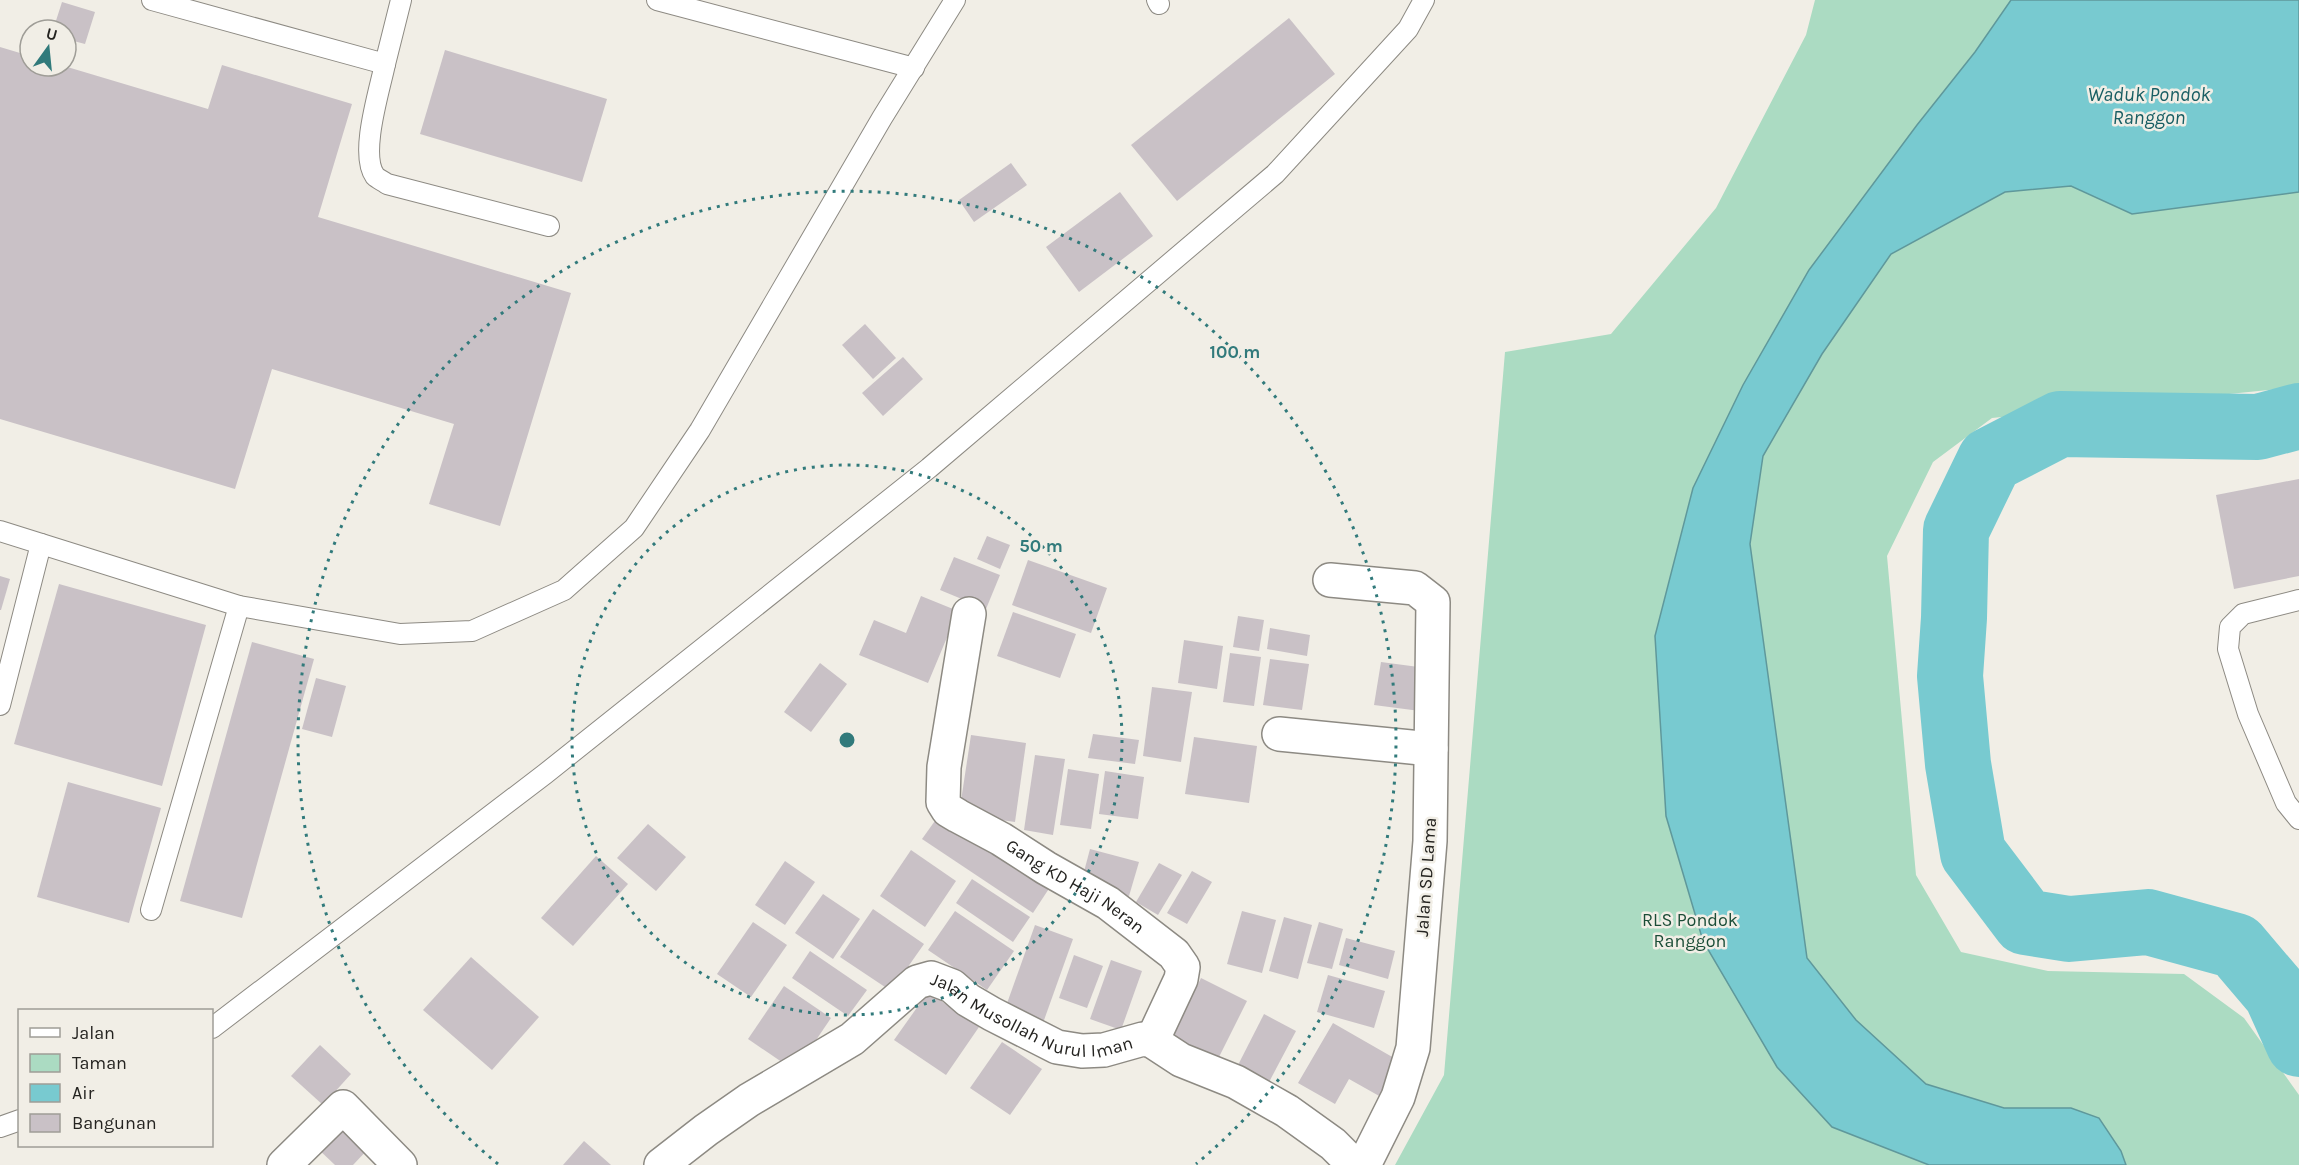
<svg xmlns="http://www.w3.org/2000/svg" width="2299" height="1165" viewBox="0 0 2299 1165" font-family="Karla,sans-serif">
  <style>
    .green { fill: #abdbc2 }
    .water { fill: #78cad0; stroke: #5f989b; stroke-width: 1.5 }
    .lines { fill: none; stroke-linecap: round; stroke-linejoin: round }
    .river { stroke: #78cad0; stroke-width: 66 }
    .building { fill: #c9c1c6 }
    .lane-casing { stroke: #8d8a83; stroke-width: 22 }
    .street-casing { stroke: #8d8a83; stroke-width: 36 }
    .lane { stroke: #fff; stroke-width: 20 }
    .street { stroke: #fff; stroke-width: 33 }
    .ring { fill: none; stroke: #317a7b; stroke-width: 3; stroke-dasharray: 3 6 }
    .labels { text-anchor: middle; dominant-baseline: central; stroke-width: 5; stroke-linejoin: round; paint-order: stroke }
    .street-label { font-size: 18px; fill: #242320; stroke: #f1eee6 }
    .park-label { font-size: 18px; fill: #1b4d37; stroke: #f1eee6 }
    .water-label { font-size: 20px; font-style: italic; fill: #185e63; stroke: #f1eee6 }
    .centre { fill: #317a7b; stroke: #f1eee6; stroke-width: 3 }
    .ring-label { font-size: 18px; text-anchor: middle; font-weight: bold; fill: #317a7b; stroke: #f1eee6; stroke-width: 5; stroke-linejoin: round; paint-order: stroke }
  </style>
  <rect width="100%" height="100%" fill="#f1eee6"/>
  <!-- green -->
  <polygon class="green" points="1815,0 2299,0 2299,387 1992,418 1933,462 1887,556 1916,875 1961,952 2048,971 2184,974 2244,1018 2299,1095 2299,1165 1395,1165 1444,1075 1505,352 1611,334 1716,208 1806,35"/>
  <!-- water -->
  <polygon class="water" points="2011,0 2299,0 2299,192 2132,214 2071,186 2005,192 1891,254 1822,354 1763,456 1750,544 1807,958 1856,1020 1926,1084 2004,1108 2071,1108 2099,1118 2121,1151 2126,1165 1929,1165 1832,1127 1777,1067 1703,941 1666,816 1655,636 1693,488 1743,385 1809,270 1917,125 1975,52"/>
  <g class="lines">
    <!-- river -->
    <polyline class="river" points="2299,416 2258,427 2060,424 1990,460 1956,530 1954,618 1950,676 1958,764 1973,853 2025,922 2069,929 2148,922 2236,946 2276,993 2299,1044"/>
  </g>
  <!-- building -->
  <g class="building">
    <polygon points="62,2 95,12 85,44 66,39 66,30 53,30"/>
    <polygon points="1289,18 1335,74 1177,201 1131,145"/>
    <polygon points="0,47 30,56 30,66 64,66 208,109 222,65 352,104 318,217 571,293 500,526 429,504 454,424 272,369 235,489 0,419"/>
    <polygon points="445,50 607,99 582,182 420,134"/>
    <polygon points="1011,163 1027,185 974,222 959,200"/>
    <polygon points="1120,192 1153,236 1079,292 1046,247"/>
    <polygon points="865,324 896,358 873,379 842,345"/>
    <polygon points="903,357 923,379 883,416 862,393"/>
    <polygon points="2299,479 2299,576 2234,589 2216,495"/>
    <polygon points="987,536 1010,545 1000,569 977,559"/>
    <polygon points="954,557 1000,575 986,609 940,590"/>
    <polygon points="1028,560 1107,588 1091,633 1012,605"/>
    <polygon points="0,576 10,579 1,610 0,610"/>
    <polygon points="59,584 206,625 162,786 14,744"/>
    <polygon points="921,596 958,611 928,683 859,655 874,620 906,633"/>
    <polygon points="1013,612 1076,634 1060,678 997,656"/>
    <polygon points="1238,616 1264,620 1259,651 1233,647"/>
    <polygon points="1270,628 1310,635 1307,656 1267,649"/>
    <polygon points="1184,640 1223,646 1217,689 1178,683"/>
    <polygon points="252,642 314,659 242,918 180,901"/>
    <polygon points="1230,653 1261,657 1254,706 1223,702"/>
    <polygon points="1270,659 1309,664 1302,710 1263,705"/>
    <polygon points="1381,662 1426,668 1420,711 1374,705"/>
    <polygon points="820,663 847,684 811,732 784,712"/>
    <polygon points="316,678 346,686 332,737 302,729"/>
    <polygon points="1152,687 1192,692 1181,762 1143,756"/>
    <polygon points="1093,734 1139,740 1135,764 1088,758"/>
    <polygon points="971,735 1026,743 1015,822 959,814"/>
    <polygon points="1194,737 1257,746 1249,803 1185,794"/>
    <polygon points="1035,755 1065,759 1053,835 1024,830"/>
    <polygon points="1068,769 1099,774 1091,829 1060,825"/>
    <polygon points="1105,771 1144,777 1138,819 1099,814"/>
    <polygon points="68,782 161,808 129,923 37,897"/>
    <polygon points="942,811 1052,884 1033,913 922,839"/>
    <polygon points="648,824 686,857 656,891 617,858"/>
    <polygon points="1090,849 1139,862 1129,896 1081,883"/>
    <polygon points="911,850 956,881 925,927 880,896"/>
    <polygon points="596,856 628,884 573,946 541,918"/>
    <polygon points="785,861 815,882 785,925 755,905"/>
    <polygon points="1159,863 1182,875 1158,915 1136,902"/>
    <polygon points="1192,871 1212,882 1187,924 1167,913"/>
    <polygon points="972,879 1030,917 1013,942 956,903"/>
    <polygon points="823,894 860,919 833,959 795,933"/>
    <polygon points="873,909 924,944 891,991 840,957"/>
    <polygon points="955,911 1014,951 987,990 928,950"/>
    <polygon points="1242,911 1276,920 1262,973 1227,964"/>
    <polygon points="1284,917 1312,925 1298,979 1269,971"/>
    <polygon points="753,922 787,945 751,997 717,974"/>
    <polygon points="1319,922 1343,929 1332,969 1307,963"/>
    <polygon points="1035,925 1073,939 1043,1023 1005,1009"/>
    <polygon points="1346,938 1395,951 1388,979 1339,965"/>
    <polygon points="810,951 867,990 848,1016 792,978"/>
    <polygon points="1074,955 1103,966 1087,1008 1059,998"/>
    <polygon points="471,957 539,1017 492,1070 423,1010"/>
    <polygon points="1111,960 1142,971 1121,1030 1090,1019"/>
    <polygon points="1328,975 1385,991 1374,1028 1317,1012"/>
    <polygon points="1201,978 1247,1001 1217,1061 1172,1038"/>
    <polygon points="784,986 831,1018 795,1071 748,1039"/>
    <polygon points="928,992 979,1027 946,1075 894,1040"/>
    <polygon points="1264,1014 1296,1031 1268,1084 1237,1067"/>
    <polygon points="1333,1023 1401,1062 1381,1097 1349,1079 1335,1104 1298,1083"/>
    <polygon points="1002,1042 1042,1069 1010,1115 970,1088"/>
    <polygon points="320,1045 351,1074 323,1105 291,1076"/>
    <polygon points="340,1121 369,1148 353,1165 335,1165 315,1146"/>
    <polygon points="584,1141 611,1165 563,1165"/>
  </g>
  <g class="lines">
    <defs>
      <g id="lane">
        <polyline points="152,0 385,64 401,0"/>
        <polyline points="657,0 914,68"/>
        <polyline points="1157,0 1159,4"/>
        <path d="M385,64C380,89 359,154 375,176C378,179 383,181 387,184L549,226"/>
        <polyline points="0,531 239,606 400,634 472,631 564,590 634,528 700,430 882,118 955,0"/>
        <polyline points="2299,600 2243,614 2230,627 2228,649 2248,714 2286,803 2299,819"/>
        <polyline points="0,705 41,544"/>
        <polyline points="151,910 239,606"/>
        <polyline points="212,1028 545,774 929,468 1275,174 1408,29 1424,0"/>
        <polyline points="0,1127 20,1120"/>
      </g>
      <g id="street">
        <polyline points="1330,580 1415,588 1433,602 1430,841 1413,1048 1398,1097 1364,1165"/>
        <path id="s1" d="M969,614L944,767L943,802L948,810L958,816L1001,839L1046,868L1108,903L1174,954L1183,967L1181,979L1152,1041"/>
        <polyline points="1279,734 1431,749"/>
        <polyline points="284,1165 343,1107 400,1165"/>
        <path id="s2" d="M661,1165L706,1130L749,1100L852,1039L917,982L931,978L952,986L968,1000L992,1014L1057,1047L1082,1051L1104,1050L1143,1039L1152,1041L1181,1060L1236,1082L1287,1111L1333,1144L1354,1165"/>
      </g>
    </defs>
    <!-- lane casing -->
    <use href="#lane" class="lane-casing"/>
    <!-- street casing -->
    <use href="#street" class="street-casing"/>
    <!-- lane -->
    <use href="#lane" class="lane"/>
    <!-- street -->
    <use href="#street" class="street"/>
  </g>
  <!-- distance rings -->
  <g class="ring">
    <circle cx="847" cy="740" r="275"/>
    <path d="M498 1164A549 549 0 1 1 1196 1164"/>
  </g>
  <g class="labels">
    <!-- street labels -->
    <g class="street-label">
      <text transform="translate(1426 877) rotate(-86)">Jalan SD Lama</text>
      <text stroke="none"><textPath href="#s1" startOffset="348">Gang KD Haji Neran</textPath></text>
      <text stroke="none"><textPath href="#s2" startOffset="441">Jalan Musollah Nurul Iman</textPath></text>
    </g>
    <!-- park labels -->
    <g class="park-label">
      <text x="1690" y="920">RLS Pondok<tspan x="1690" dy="21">Ranggon</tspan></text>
    </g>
    <!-- water labels -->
    <g class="water-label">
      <text x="2149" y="94">Waduk Pondok<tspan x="2149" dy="23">Ranggon</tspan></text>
    </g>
  </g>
  <circle cx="847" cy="740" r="9" class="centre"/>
  <g class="ring-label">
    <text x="1235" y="358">100 m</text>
    <text x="1041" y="552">50 m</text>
  </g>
  <!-- legend -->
  <rect x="18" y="1009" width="195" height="138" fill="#f1eee6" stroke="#9f9d97" stroke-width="1.5"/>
  <rect x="30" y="1028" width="30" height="9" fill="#ffffff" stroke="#9f9d97" stroke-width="1.5"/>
  <text x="72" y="1039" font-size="18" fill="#242320">Jalan</text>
  <rect x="30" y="1054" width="30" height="18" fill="#abdbc2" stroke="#9f9d97" stroke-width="1.5"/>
  <text x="72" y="1069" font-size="18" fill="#242320">Taman</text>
  <rect x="30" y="1084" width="30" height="18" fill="#78cad0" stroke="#9f9d97" stroke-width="1.5"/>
  <text x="72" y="1099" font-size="18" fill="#242320">Air</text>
  <rect x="30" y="1114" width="30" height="18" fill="#c9c1c6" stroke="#9f9d97" stroke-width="1.5"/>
  <text x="72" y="1129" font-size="18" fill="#242320">Bangunan</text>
  <!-- north arrow -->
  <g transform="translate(48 48) rotate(15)"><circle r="28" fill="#f1eee6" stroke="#9f9d97" stroke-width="1.5"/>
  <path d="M0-4.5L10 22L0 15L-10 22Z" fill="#317a7b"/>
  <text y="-9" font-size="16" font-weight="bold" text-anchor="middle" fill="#242320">U</text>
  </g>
</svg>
